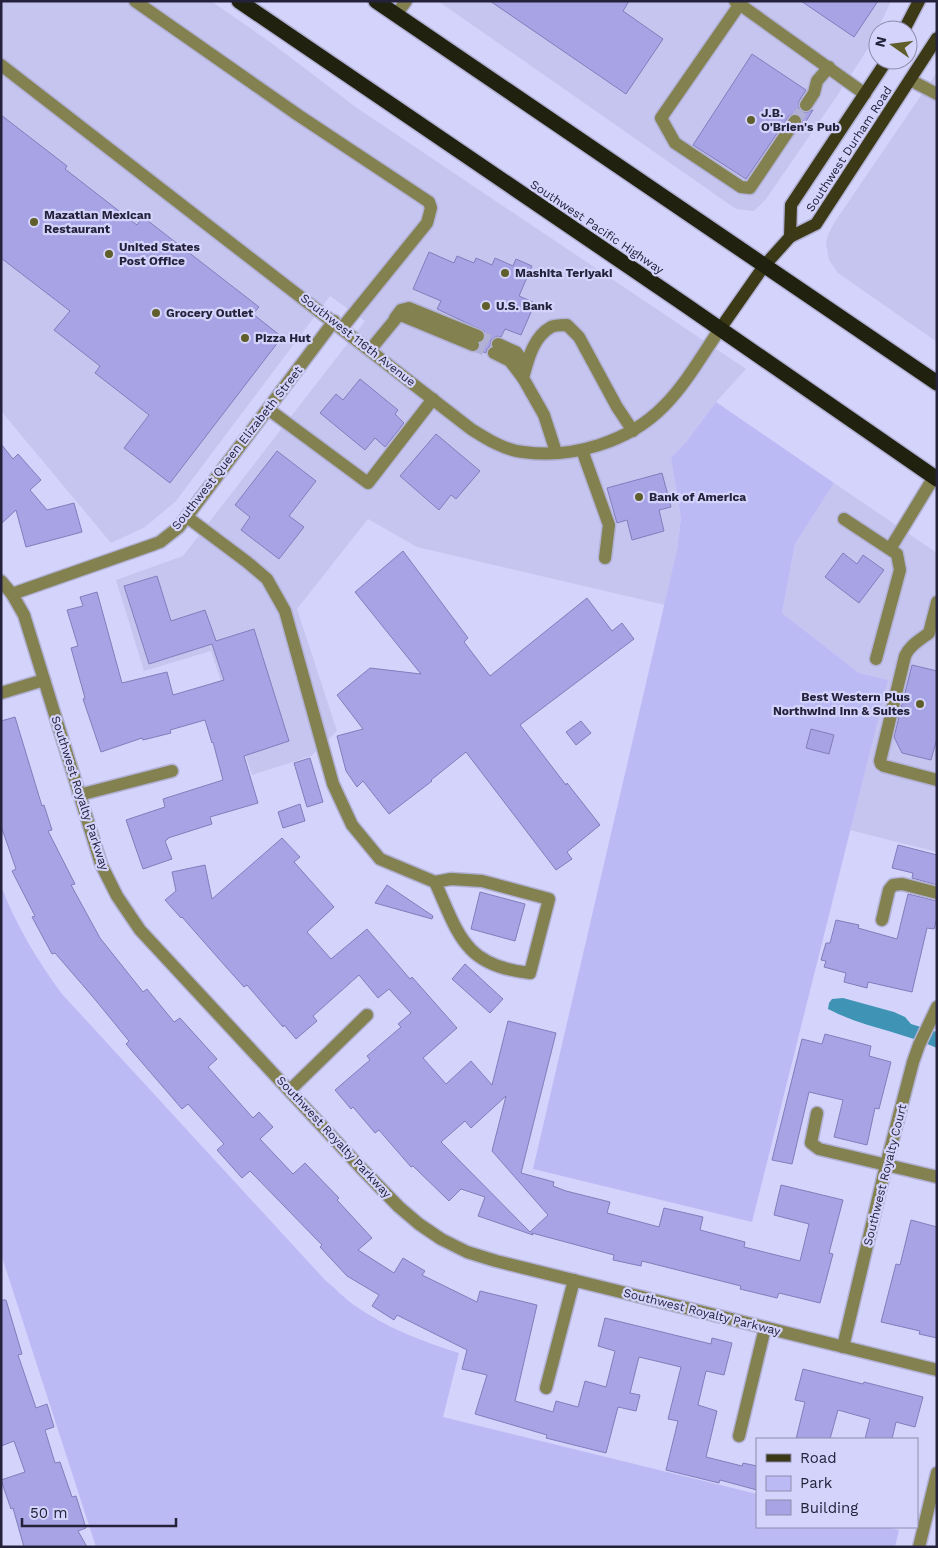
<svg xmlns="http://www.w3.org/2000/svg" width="938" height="1548" viewBox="0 0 938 1548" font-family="'Work Sans',sans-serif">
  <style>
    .built { fill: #c6c5f0 }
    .green { fill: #bcbaf5 }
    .water { fill: #3f94b5 }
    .building { fill: #a7a3e5; stroke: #827dbb; fill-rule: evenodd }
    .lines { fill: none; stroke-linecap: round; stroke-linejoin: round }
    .minor-tunnel { stroke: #b1b0d5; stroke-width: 12; stroke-dasharray: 12 6; stroke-linecap: butt }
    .minor-casing { stroke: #b1b0d5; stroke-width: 15 }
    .major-casing { stroke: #b1b0d5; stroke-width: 15 }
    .highway-casing { stroke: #b1b0d5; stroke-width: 18 }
    .minor { stroke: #83814f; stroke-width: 12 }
    .major { stroke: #3b3916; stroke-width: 12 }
    .highway { stroke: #21210f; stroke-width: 15 }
    .poi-dot { fill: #605e2a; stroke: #d4d3fb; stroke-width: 2 }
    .labels { text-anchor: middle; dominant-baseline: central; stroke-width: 4.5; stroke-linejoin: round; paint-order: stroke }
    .poi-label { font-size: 12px; font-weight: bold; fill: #24223b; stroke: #d4d3fb; text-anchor: start }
    .street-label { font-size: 12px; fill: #24223b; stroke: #d4d3fb }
  </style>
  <rect width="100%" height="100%" fill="#d4d3fb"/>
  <!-- built -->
  <g class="built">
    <polygon points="1,1 211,1 270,42 357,108 746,369 716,402 686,442 671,458 681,518 677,550 665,605 417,547 368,519 297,609 337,731 311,756 252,775 211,651 144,671 116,580 183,556 365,321 330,296 176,501 145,527 111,543 1,411"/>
    <polygon points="438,1 891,1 871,44 839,93 766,199 754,211 736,209"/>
    <polygon points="937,72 937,342 838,273 829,260 826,243 828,235 834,223"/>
    <polygon points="834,483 937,553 937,852 850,830 887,680 859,673 782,613 795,544"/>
  </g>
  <!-- green -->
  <g class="green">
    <polygon points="716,402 834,483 795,544 782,613 859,673 888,680 752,1222 533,1169 677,550 681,518 671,458 686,442"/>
    <path d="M1,886C16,925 37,960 62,994L325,1280C335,1288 344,1298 354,1305C387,1328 421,1341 459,1353L443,1417L757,1494V1527H887L899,1530L895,1547H96L1,1254Z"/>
  </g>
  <!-- water -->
  <path class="water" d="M843,998L894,1012L905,1017L911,1024L937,1032V1048C902,1032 862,1027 828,1009L829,1003L832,999Z"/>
  <!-- building -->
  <g class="building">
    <polygon points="490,1 629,1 623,11 663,39 626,94"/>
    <polygon points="801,1 878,1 854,37"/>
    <polygon points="752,54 806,90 799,101 799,108 805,113 813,110 803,126 802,118 799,114 795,113 789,116 746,179 693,145"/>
    <polygon points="1,115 67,166 65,169 137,225 143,217 259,307 253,314 282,337 170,483 124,448 149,415 95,373 100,366 54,330 70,311 1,258"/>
    <polygon points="429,252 454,263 457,256 474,263 476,258 492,265 495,258 513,266 516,259 532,266 519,296 535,303 521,335 505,329 501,337 497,336 491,340 490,346 487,349 486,353 479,350 481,343 486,339 484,331 437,309 441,301 413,289"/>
    <polygon points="360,379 398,410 395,414 404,423 385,447 375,438 365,450 320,413 336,394 343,400"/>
    <polygon points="436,434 480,471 456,499 451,495 439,510 400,476"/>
    <polygon points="1,444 13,459 18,454 41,480 30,490 47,510 74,503 82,532 26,547 16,510 1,524"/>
    <polygon points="277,451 316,481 289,516 304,527 279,559 241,530 250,517 235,505"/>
    <polygon points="662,473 671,507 659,510 664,531 632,540 627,520 617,523 607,488"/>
    <polygon points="403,551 468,638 464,642 490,676 587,598 612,631 622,623 634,639 520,725 566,785 567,783 600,825 567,852 572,859 556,870 466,752 431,780 432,781 389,814 363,781 357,787 346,771 337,736 363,729 337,695 370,668 421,674 355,592"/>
    <polygon points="843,553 857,564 863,555 884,570 859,603 825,577"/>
    <polygon points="157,576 171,621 205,610 216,641 254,629 289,741 244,756 258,803 210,817 212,824 168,838 168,839 165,841 172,859 143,869 126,820 165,807 163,799 223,780 213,742 212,743 205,720 170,730 171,733 143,740 142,738 101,752 83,699 85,698 71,648 78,646 67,610 83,606 80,597 97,592 122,683 167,672 173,695 224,680 212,644 149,664 124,586"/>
    <polygon points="912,665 937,671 937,738 931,760 902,753 894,737"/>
    <polygon points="15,717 42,806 44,805 52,830 48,831 75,884 71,885 100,938 143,992 147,989 174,1022 180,1018 217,1059 208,1067 253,1118 259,1112 273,1127 260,1139 293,1174 305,1163 339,1198 337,1200 372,1238 358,1250 394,1273 403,1258 425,1271 422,1275 477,1302 480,1291 537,1305 515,1401 553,1412 556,1401 578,1407 585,1381 606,1387 615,1351 598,1346 605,1318 711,1344 712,1338 732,1343 724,1375 706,1371 698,1405 717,1411 706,1457 742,1466 743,1463 757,1466 757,1490 720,1480 719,1483 666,1470 678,1421 668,1419 681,1367 639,1357 630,1393 640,1395 636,1411 618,1407 606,1453 546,1438 547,1435 475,1414 487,1375 462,1369 467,1350 397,1315 394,1320 372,1306 379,1295 347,1276 320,1247 322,1245 250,1171 242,1178 217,1150 224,1144 188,1104 182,1109 126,1044 129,1041 93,997 55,953 52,954 32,917 35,916 12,871 16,869 1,826 1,721"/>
    <polygon points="581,721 591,733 576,745 566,732"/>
    <polygon points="811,729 834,735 829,754 806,748"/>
    <polygon points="310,758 323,802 307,807 294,763"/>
    <polygon points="300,804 305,821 283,828 278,812"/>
    <path d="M282,838L300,857L294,862L334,907L307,932L331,959L367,929L410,979L412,977L457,1028L423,1058L446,1084L471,1061L492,1085L508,1021L556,1033L521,1173L554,1182L553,1186L566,1191L610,1202L607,1213L659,1227L664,1208L703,1217L700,1230L745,1242L744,1247L800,1261L809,1224L774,1215L781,1185L843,1200L829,1253L833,1254L820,1303L779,1293L777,1298L740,1289L741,1286L642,1261L641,1266L613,1260L614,1255L532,1233L533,1235L478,1216L485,1197L461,1189L449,1201L413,1166L411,1167L379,1130L375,1133L353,1107L351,1109L335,1090L370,1060L367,1056L401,1027L398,1024L411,1013L389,989L378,998L359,975L313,1016L317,1021L296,1039L284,1025L283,1027L247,985L244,987L226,967L182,917L181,918L165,900L176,891L172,872L205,865L212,899ZM506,1096L492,1151L548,1215L530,1232L441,1142L465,1121L471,1128Z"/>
    <polygon points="898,845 937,855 937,885 912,878 913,873 892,868"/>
    <polygon points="387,885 433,916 432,919 375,903"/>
    <polygon points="480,892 525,904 515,941 471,929"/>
    <polygon points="908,894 937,901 937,918 934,929 927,928 912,992 868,982 867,988 844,982 846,973 824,967 826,961 821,960 826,943 830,943 836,920 859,925 858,928 897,939"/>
    <polygon points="465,964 503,999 490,1013 452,979"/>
    <polygon points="825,1034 871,1046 869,1056 891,1062 879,1109 875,1108 867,1145 834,1137 843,1100 809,1092 792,1164 772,1160 802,1039 822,1044"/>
    <polygon points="911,1220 937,1227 937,1338 919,1334 920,1331 881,1322 896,1264 900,1265"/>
    <polygon points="1,1300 6,1300 22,1354 18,1355 36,1408 47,1404 54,1427 45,1430 55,1463 60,1462 72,1497 76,1496 86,1528 78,1531 87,1547 24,1547 13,1508 11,1509 1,1480 25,1472 14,1441 1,1446"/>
    <polygon points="803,1369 863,1384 864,1382 923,1397 915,1427 896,1422 892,1439 865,1439 870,1419 838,1410 830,1439 796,1439 805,1402 795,1400"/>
  </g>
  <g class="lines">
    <!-- minor-tunnel -->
    <g class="minor-tunnel">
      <polyline points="795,121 806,105"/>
      <polyline points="478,336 498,344"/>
      <polyline points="473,345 494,353"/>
    </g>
    <defs>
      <g id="minor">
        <polyline points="135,1 298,115 429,202 431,208 427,223 342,328"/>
        <polyline points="735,1 865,94"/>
        <polyline points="742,1 661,118 675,143 741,187 750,188 795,121"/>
        <polyline points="396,15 406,1"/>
        <path d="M1,65L471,429C487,439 504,450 523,452C572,459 629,442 664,406C686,384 702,355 720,329"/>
        <polyline points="910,80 937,94"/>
        <polyline points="806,105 814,93 817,81 829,67"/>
        <polyline points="395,318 401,310 409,308 478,336"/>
        <polyline points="498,344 516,352 526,365"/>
        <polyline points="370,350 398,316 403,316 473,345"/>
        <polyline points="494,353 510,361 523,378"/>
        <polyline points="268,409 368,483 433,399"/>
        <polyline points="582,450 609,525 605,558"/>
        <path d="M556,452L544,415L523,378C528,360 533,337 551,327C555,325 562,325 567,325L579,337L617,407L633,431"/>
        <path d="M187,517L247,562L267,579L285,611L333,784L352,825L380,859L435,882L451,879L482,881L549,899L530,973C464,966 459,935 435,882"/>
        <polyline points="844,519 897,554 900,570 876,659"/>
        <polyline points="890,549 934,477"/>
        <polyline points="1,581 12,594 24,615 101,864 117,896 140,930 361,1168 399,1207 419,1224 441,1239 467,1252 496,1261 937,1370"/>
        <polyline points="12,594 152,545 160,542 179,527 334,321"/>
        <path d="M937,602L929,633C920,640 910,645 905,656L880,761L881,764L884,766L937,780"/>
        <polyline points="1,693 44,680"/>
        <polyline points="79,795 172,771"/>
        <polyline points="882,920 889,890 893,885 902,884 937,893"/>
        <polyline points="290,1090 367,1015"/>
        <polyline points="817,1113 811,1143 819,1149 937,1177"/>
        <polyline points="843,1347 886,1165 913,1062 919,1045 937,1007"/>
        <polyline points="546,1388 574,1280"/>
        <polyline points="739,1436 765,1328"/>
        <polyline points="919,1547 937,1473"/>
      </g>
      <g id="major">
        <polyline points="904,30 919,1"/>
        <polyline points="790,237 791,205 887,60"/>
        <polyline points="720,329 764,266 790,237 816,224 937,38"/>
      </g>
      <g id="highway">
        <polyline points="239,1 684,304 937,479"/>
        <polyline points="376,1 937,383"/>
      </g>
    </defs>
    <!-- minor casing -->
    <use href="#minor" class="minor-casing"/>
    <!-- major casing -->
    <use href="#major" class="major-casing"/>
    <!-- highway casing -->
    <use href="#highway" class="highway-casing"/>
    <!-- minor -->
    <use href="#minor" class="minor"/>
    <!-- major -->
    <use href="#major" class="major"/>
    <!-- highway -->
    <use href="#highway" class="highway"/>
  </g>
  <!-- markers -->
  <g class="poi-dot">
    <circle cx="751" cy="120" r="5"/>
    <circle cx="34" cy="222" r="5"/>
    <circle cx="109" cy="254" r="5"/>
    <circle cx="505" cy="273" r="5"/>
    <circle cx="486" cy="306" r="5"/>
    <circle cx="156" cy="313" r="5"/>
    <circle cx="245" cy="338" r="5"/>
    <circle cx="639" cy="497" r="5"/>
    <circle cx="920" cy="704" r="5"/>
  </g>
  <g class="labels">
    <!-- poi labels -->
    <g class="poi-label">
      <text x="761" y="113">J.B.<tspan x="761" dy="14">O'Brien's Pub</tspan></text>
      <text x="44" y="215">Mazatlan Mexican<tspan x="44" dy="14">Restaurant</tspan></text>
      <text x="119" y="247">United States<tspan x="119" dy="14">Post Office</tspan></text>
      <text x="515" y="273">Mashita Teriyaki</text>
      <text x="496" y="306">U.S. Bank</text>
      <text x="166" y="313">Grocery Outlet</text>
      <text x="255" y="338">Pizza Hut</text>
      <text x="649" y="497">Bank of America</text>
      <text x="910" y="697" text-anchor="end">Best Western Plus<tspan x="910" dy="14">Northwind Inn &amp; Suites</tspan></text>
    </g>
    <!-- street labels -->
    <g class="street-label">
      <text transform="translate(849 149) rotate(-57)">Southwest Durham Road</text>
      <text transform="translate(597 227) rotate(34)">Southwest Pacific Highway</text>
      <text transform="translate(358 340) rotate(38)">Southwest 116th Avenue</text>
      <text transform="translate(237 448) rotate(-52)">Southwest Queen Elizabeth Street</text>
      <text transform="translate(80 793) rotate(72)">Southwest Royalty Parkway</text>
      <text transform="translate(334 1137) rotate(47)">Southwest Royalty Parkway</text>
      <text transform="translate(885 1175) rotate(-76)">Southwest Royalty Court</text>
      <text transform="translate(702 1312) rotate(14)">Southwest Royalty Parkway</text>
    </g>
  </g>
  <!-- border -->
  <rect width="938" height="1548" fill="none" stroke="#24223b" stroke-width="5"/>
  <!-- legend -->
  <rect x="756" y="1438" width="162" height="90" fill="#d4d3fb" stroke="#8e8cae"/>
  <rect x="766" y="1454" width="25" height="8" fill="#3b3916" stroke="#8e8cae"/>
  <text x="800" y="1463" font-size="15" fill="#24223b">Road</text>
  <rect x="766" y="1476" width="25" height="15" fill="#bcbaf5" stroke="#8e8cae"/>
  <text x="800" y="1488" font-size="15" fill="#24223b">Park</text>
  <rect x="766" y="1500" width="25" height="15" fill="#a7a3e5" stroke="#8e8cae"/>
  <text x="800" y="1513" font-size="15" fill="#24223b">Building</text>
  <!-- north arrow -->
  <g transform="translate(893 45) rotate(284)"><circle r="24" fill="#d4d3fb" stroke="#8e8cae"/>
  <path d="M0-4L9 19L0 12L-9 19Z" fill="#605e2a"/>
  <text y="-8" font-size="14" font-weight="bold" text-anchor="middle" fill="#24223b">N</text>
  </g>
  <!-- scale -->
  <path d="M22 1518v8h154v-8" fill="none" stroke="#24223b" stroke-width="2.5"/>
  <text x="30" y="1518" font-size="15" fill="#24223b" stroke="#d4d3fb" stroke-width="4" paint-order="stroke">50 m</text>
</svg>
